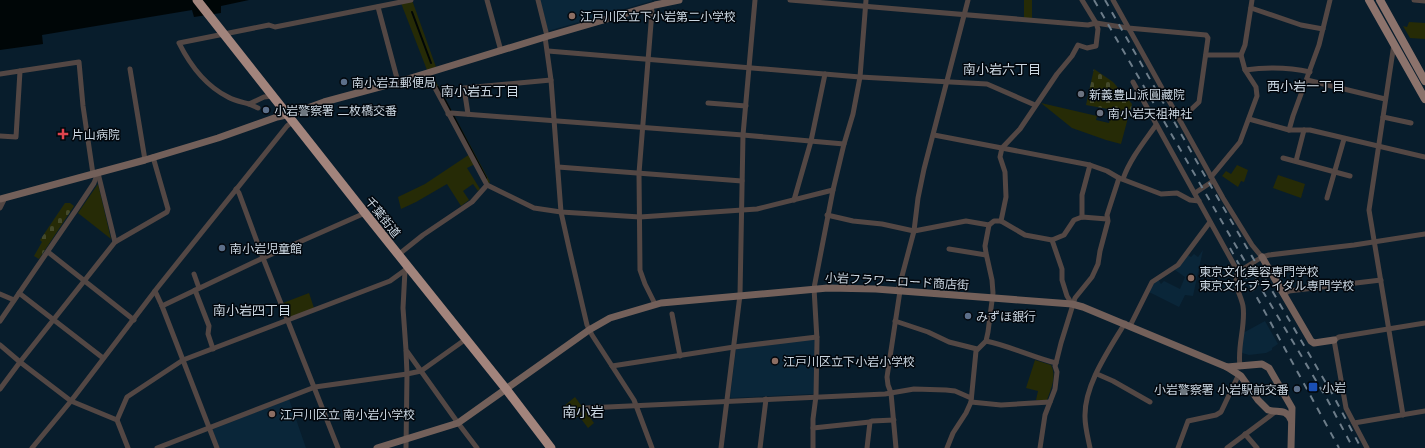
<svg xmlns="http://www.w3.org/2000/svg" width="1425" height="448" viewBox="0 0 1425 448" font-family="Mulish,'Noto Sans JP',sans-serif">
  <style>
    .built { fill: #0a2639 }
    .cemetery { fill: url(#cemetery-stones) }
    .park { fill: #262b06 }
    .water { fill: #000607 }
    .lines { fill: none; stroke-linecap: round; stroke-linejoin: round }
    .stream { stroke: #000607; stroke-width: 2 }
    .street { stroke: #534744; stroke-width: 5 }
    .secondary { stroke: #73605a; stroke-width: 7 }
    .primary { stroke: #8c736c; stroke-width: 8 }
    .highway { stroke: #a2847c; stroke-width: 9 }
    .rail { stroke: #6d7d8a; stroke-width: 2; stroke-dasharray: 7 7; stroke-linecap: butt }
    .education-dot { fill: #8d6e63; stroke: #02070d; stroke-width: 1.5 }
    .service-dot { fill: #5c6f8a; stroke: #02070d; stroke-width: 1.5 }
    .worship-dot { fill: #6b7280; stroke: #02070d; stroke-width: 1.5 }
    .health-dot { fill: #e0444e; stroke: #02070d; stroke-width: 1.5 }
    .transit-dot { fill: #1a4fb4; stroke: #02070d; stroke-width: 1.5 }
    .labels { text-anchor: middle; dominant-baseline: central; stroke-width: 3; stroke-linejoin: round; paint-order: stroke }
    .poi-label { font-size: 12px; fill: #cbd7e2; stroke: #02070d; text-anchor: start }
    .street-label { font-size: 12px; fill: #cbd7e2; stroke: #02070d }
    .neighbourhood-label { font-size: 13px; fill: #cbd7e2; stroke: #02070d }
    .quarter-label { font-size: 14px; fill: #cbd7e2; stroke: #02070d }
  </style>
  <defs>
    <pattern id="cemetery-stones" width="16" height="16" patternUnits="userSpaceOnUse"><rect width="16" height="16" fill="#262b06"/><path d="M2 7V4a2 2 0 0 1 4 0v3zM10 15v-3a2 2 0 0 1 4 0v3z" fill="#44492a"/></pattern>
  </defs>
  <rect width="100%" height="100%" fill="#081d2c"/>
  <!-- built -->
  <g class="built">
    <polygon points="540,0 652,0 652,1 548,31"/>
    <polygon points="1203,250 1193,296 1185,295 1179,307 1149,292 1154,281 1158,279 1161,284 1164,281 1180,289 1185,277 1175,270 1188,255 1191,257 1194,254 1198,257"/>
    <polygon points="1265,321 1278,344 1272,348 1272,350 1266,353 1249,355 1242,353 1243,333"/>
    <polygon points="814,339 815,340 814,393 813,394 731,398 730,397 736,349"/>
    <polygon points="289,399 306,448 219,448 213,431 213,429"/>
  </g>
  <!-- cemetery -->
  <g class="cemetery">
    <polygon points="1094,69 1113,82 1132,104 1130,113 1086,105"/>
    <polygon points="65,203 70,203 74,206 39,259 34,256 42,242 40,240"/>
  </g>
  <!-- park -->
  <g class="park">
    <polygon points="412,0 436,67 427,70 401,3"/>
    <rect x="1024" y="0" width="8" height="18"/>
    <polygon points="1409,22 1425,23 1425,39 1410,38 1403,26 1407,27"/>
    <polygon points="436,82 490,182 488,184 435,83"/>
    <polygon points="1041,103 1097,116 1096,120 1109,123 1112,111 1129,114 1121,144 1106,140 1072,128"/>
    <polygon points="470,154 475,164 467,168 480,189 478,191 473,184 463,191 469,200 461,206 447,184 416,202 401,209 398,197 425,184"/>
    <polygon points="1237,165 1248,170 1244,182 1241,181 1238,187 1222,176 1226,171 1231,174"/>
    <polygon points="1278,175 1305,184 1301,198 1273,188"/>
    <polygon points="98,184 111,239 78,213"/>
    <polygon points="309,293 314,308 289,318 283,303"/>
    <path d="M1035,360L1051,365C1057,376 1051,389 1047,400H1036L1038,391L1026,388Z"/>
    <polygon points="575,397 594,423 588,428 579,416 574,419 564,406"/>
  </g>
  <!-- water -->
  <polygon class="water" points="0,0 249,0 221,6 221,13 194,17 192,10 42,35 43,44 0,50"/>
  <g class="lines">
    <!-- stream -->
    <g class="stream">
      <polyline points="412,12 431,63"/>
      <polyline points="438,87 486,178"/>
    </g>
    <!-- street -->
    <g class="street">
      <polyline points="487,0 501,51"/>
      <polyline points="538,0 547,36"/>
      <polyline points="790,0 1088,25 1096,23 1128,28 1206,35 1208,38 1199,102 1180,120"/>
      <polyline points="1113,0 1223,198 1252,245 1262,257"/>
      <polyline points="1414,0 1425,1"/>
      <polyline points="378,7 398,82"/>
      <polyline points="651,7 652,11 639,173 640,270 645,284 655,304"/>
      <polyline points="1251,8 1301,25 1323,29"/>
      <polyline points="545,37 551,80 561,212 569,248 587,325 592,335 634,400 652,448"/>
      <polyline points="1394,44 1369,210 1403,415"/>
      <polyline points="548,51 860,77 987,84 1035,105"/>
      <polyline points="1206,55 1241,55"/>
      <polyline points="130,69 145,160"/>
      <path d="M1245,70C1267,67 1288,67 1310,72"/>
      <polyline points="427,73 487,185 534,208 561,212 640,217 757,209 833,190"/>
      <polyline points="0,74 79,62 83,106 93,174"/>
      <polyline points="1307,80 1385,99"/>
      <polyline points="1133,82 1238,272"/>
      <path d="M272,96L264,97L249,104C242,102 235,101 228,97C206,86 190,65 179,43L269,25L275,27L411,0"/>
      <polyline points="708,103 746,106"/>
      <polyline points="249,104 258,108"/>
      <polyline points="448,114 451,113 743,135 844,144"/>
      <polyline points="468,114 464,88 551,80"/>
      <polyline points="1383,117 1411,123"/>
      <polyline points="1249,119 1289,130 1310,130 1425,157"/>
      <polyline points="1289,130 1293,116 1319,45 1330,0"/>
      <polyline points="934,135 1090,165 1082,195 1082,217"/>
      <polyline points="0,136 16,137 20,71"/>
      <polyline points="1283,158 1350,176"/>
      <polyline points="1296,161 1304,130"/>
      <polyline points="558,167 742,181"/>
      <polyline points="98,173 115,242"/>
      <polyline points="1211,177 1240,142 1257,96 1256,87 1245,70 1241,55 1245,45 1252,0"/>
      <polyline points="1119,178 1161,194 1177,193 1190,200 1199,201"/>
      <path d="M1123,179C1130,159 1144,142 1156,125"/>
      <polyline points="236,189 239,193 263,258 338,448"/>
      <polyline points="1195,193 1213,181"/>
      <polyline points="1327,198 1344,139"/>
      <polyline points="794,200 811,141 825,74"/>
      <polyline points="0,208 5,198"/>
      <polyline points="827,215 853,221 882,224 914,231 966,221 989,225 994,221 1001,221 1025,235 1052,240 1064,235 1074,220 1082,217 1107,219"/>
      <polyline points="1001,221 1006,197 1005,172 1000,157 1002,148 1020,129 1057,74 1072,56 1078,45 1087,48 1096,46 1098,29 1096,23 1082,0"/>
      <polyline points="1052,240 1062,269 1062,280 1067,296 1072,304"/>
      <polyline points="949,249 986,255"/>
      <polyline points="48,252 134,320"/>
      <polyline points="398,255 423,235 472,202 487,185"/>
      <polyline points="405,270 403,308 406,350 458,423 477,448"/>
      <polyline points="194,274 199,288"/>
      <polyline points="195,290 209,326 208,334 213,349"/>
      <polyline points="155,291 162,306 217,448"/>
      <polyline points="898,291 914,231 918,198 924,169 968,0"/>
      <polyline points="19,293 103,358"/>
      <polyline points="0,294 14,300"/>
      <polyline points="1284,294 1289,291 1381,280"/>
      <polyline points="162,306 263,258 365,213"/>
      <polyline points="672,314 680,356"/>
      <polyline points="0,321 76,210 94,183 98,172"/>
      <polyline points="895,321 928,332 949,342 977,349"/>
      <polyline points="1130,326 1152,282 1178,265 1210,222"/>
      <path d="M986,341C1010,346 1032,357 1056,363L1061,343L1075,298L1092,277L1098,264L1100,251L1108,221L1107,215L1119,178L1107,171L1090,165"/>
      <polyline points="0,345 20,362 115,242 167,212 168,209 153,157"/>
      <polyline points="406,351 407,374 406,448"/>
      <polyline points="612,366 734,347 817,337"/>
      <path d="M1240,366C1237,346 1246,325 1243,306C1241,295 1232,283 1238,272L1262,257L1269,255L1354,245L1425,234"/>
      <polyline points="1097,374 1113,381 1150,402"/>
      <polyline points="0,389 20,362 71,401 117,420 128,448"/>
      <polyline points="971,402 1001,405 1050,402"/>
      <polyline points="586,408 885,394 914,389 946,390 955,391 971,398"/>
      <polyline points="117,420 127,397 183,360 390,281 408,268"/>
      <polyline points="1354,423 1425,411"/>
      <polyline points="813,428 870,422"/>
      <polyline points="1245,434 1257,448"/>
      <polyline points="32,448 71,401 158,287 287,126 292,122"/>
      <polyline points="157,448 315,387 407,374 421,371 466,339"/>
      <polyline points="721,448 740,295 743,135 755,0"/>
      <polyline points="760,448 766,399"/>
      <polyline points="813,448 813,419 816,396 817,340 814,288 833,190 844,144 853,114 860,77 866,0"/>
      <polyline points="867,448 870,422 872,421 894,420"/>
      <polyline points="896,448 891,393 888,385 887,377 900,291"/>
      <polyline points="947,448 953,433 966,413 971,402 976,351 986,341 988,332 993,293 992,280 986,253 985,246 989,225"/>
      <polyline points="1040,448 1045,415 1055,389 1057,372 1055,366 1056,363"/>
      <path d="M1090,448C1088,438 1085,427 1085,417C1084,385 1109,350 1125,323"/>
      <polyline points="1178,448 1188,421 1216,415 1221,412 1239,374"/>
      <polyline points="1227,448 1275,412"/>
      <polyline points="1367,448 1346,408 1334,340 1339,337 1425,323"/>
    </g>
    <!-- secondary -->
    <g class="secondary">
      <polyline points="0,199 145,160 218,138 277,117 291,114 324,102 398,82 545,37 655,5 679,0"/>
      <polyline points="1262,257 1311,341 1314,343 1334,340"/>
      <polyline points="1227,367 1262,364 1269,368 1292,408 1291,448"/>
      <path d="M377,448L458,423L589,330L610,318L661,303L828,288L876,289L1072,304L1083,307L1227,367L1241,376L1258,400L1268,410C1278,413 1286,408 1291,420"/>
    </g>
    <!-- primary -->
    <g class="primary">
      <polyline points="1369,0 1425,99"/>
      <polyline points="1380,0 1425,81"/>
    </g>
    <!-- highway -->
    <polyline class="highway" points="197,0 365,213 506,389 551,448"/>
    <!-- rail -->
    <g class="rail">
      <polyline points="1094,0 1240,253 1327,399 1353,448"/>
      <polyline points="1105,0 1205,176 1333,395 1361,448"/>
      <polyline points="1230,248 1339,448"/>
    </g>
  </g>
  <!-- markers -->
  <g class="education-dot">
    <circle cx="572" cy="16" r="4"/>
    <circle cx="1191" cy="278" r="4"/>
    <circle cx="775" cy="361" r="4"/>
    <circle cx="272" cy="414" r="4"/>
  </g>
  <g class="service-dot">
    <circle cx="344" cy="82" r="4"/>
    <circle cx="266" cy="110" r="4"/>
    <circle cx="222" cy="248" r="4"/>
    <circle cx="968" cy="316" r="4"/>
    <circle cx="1297" cy="389" r="4"/>
  </g>
  <g class="worship-dot">
    <circle cx="1081" cy="94" r="4"/>
    <circle cx="1100" cy="113" r="4"/>
  </g>
  <path class="health-dot" d="M61 128h4v4h4v4h-4v4h-4v-4h-4v-4h4z"/>
  <rect class="transit-dot" x="1308" y="382" width="10" height="10" rx="2"/>
  <g class="labels">
    <!-- poi labels -->
    <g class="poi-label">
      <text x="580" y="16">江戸川区立下小岩第二小学校</text>
      <text x="352" y="82">南小岩五郵便局</text>
      <text x="1089" y="94">新義豊山派圓藏院</text>
      <text x="274" y="110">小岩警察署 二枚橋交番</text>
      <text x="1108" y="113">南小岩天祖神社</text>
      <text x="72" y="134">片山病院</text>
      <text x="230" y="248">南小岩児童館</text>
      <text x="1199" y="271">東京文化美容専門学校<tspan x="1199" dy="14">東京文化ブライダル専門学校</tspan></text>
      <text x="976" y="316">みずほ銀行</text>
      <text x="783" y="361">江戸川区立下小岩小学校</text>
      <text x="1322" y="387">小岩</text>
      <text x="1289" y="389" text-anchor="end">小岩警察署 小岩駅前交番</text>
      <text x="280" y="414">江戸川区立 南小岩小学校</text>
    </g>
    <!-- street labels -->
    <g class="street-label">
      <text transform="translate(383 217) rotate(51)">千葉街道</text>
      <text transform="translate(897 281) rotate(3)">小岩フラワーロード商店街</text>
    </g>
    <!-- neighbourhood labels -->
    <g class="neighbourhood-label">
      <text x="1002" y="69">南小岩六丁目</text>
      <text x="1306" y="86">西小岩一丁目</text>
      <text x="480" y="91">南小岩五丁目</text>
      <text x="252" y="310">南小岩四丁目</text>
    </g>
    <!-- quarter labels -->
    <g class="quarter-label">
      <text x="583" y="412">南小岩</text>
    </g>
  </g>
</svg>
